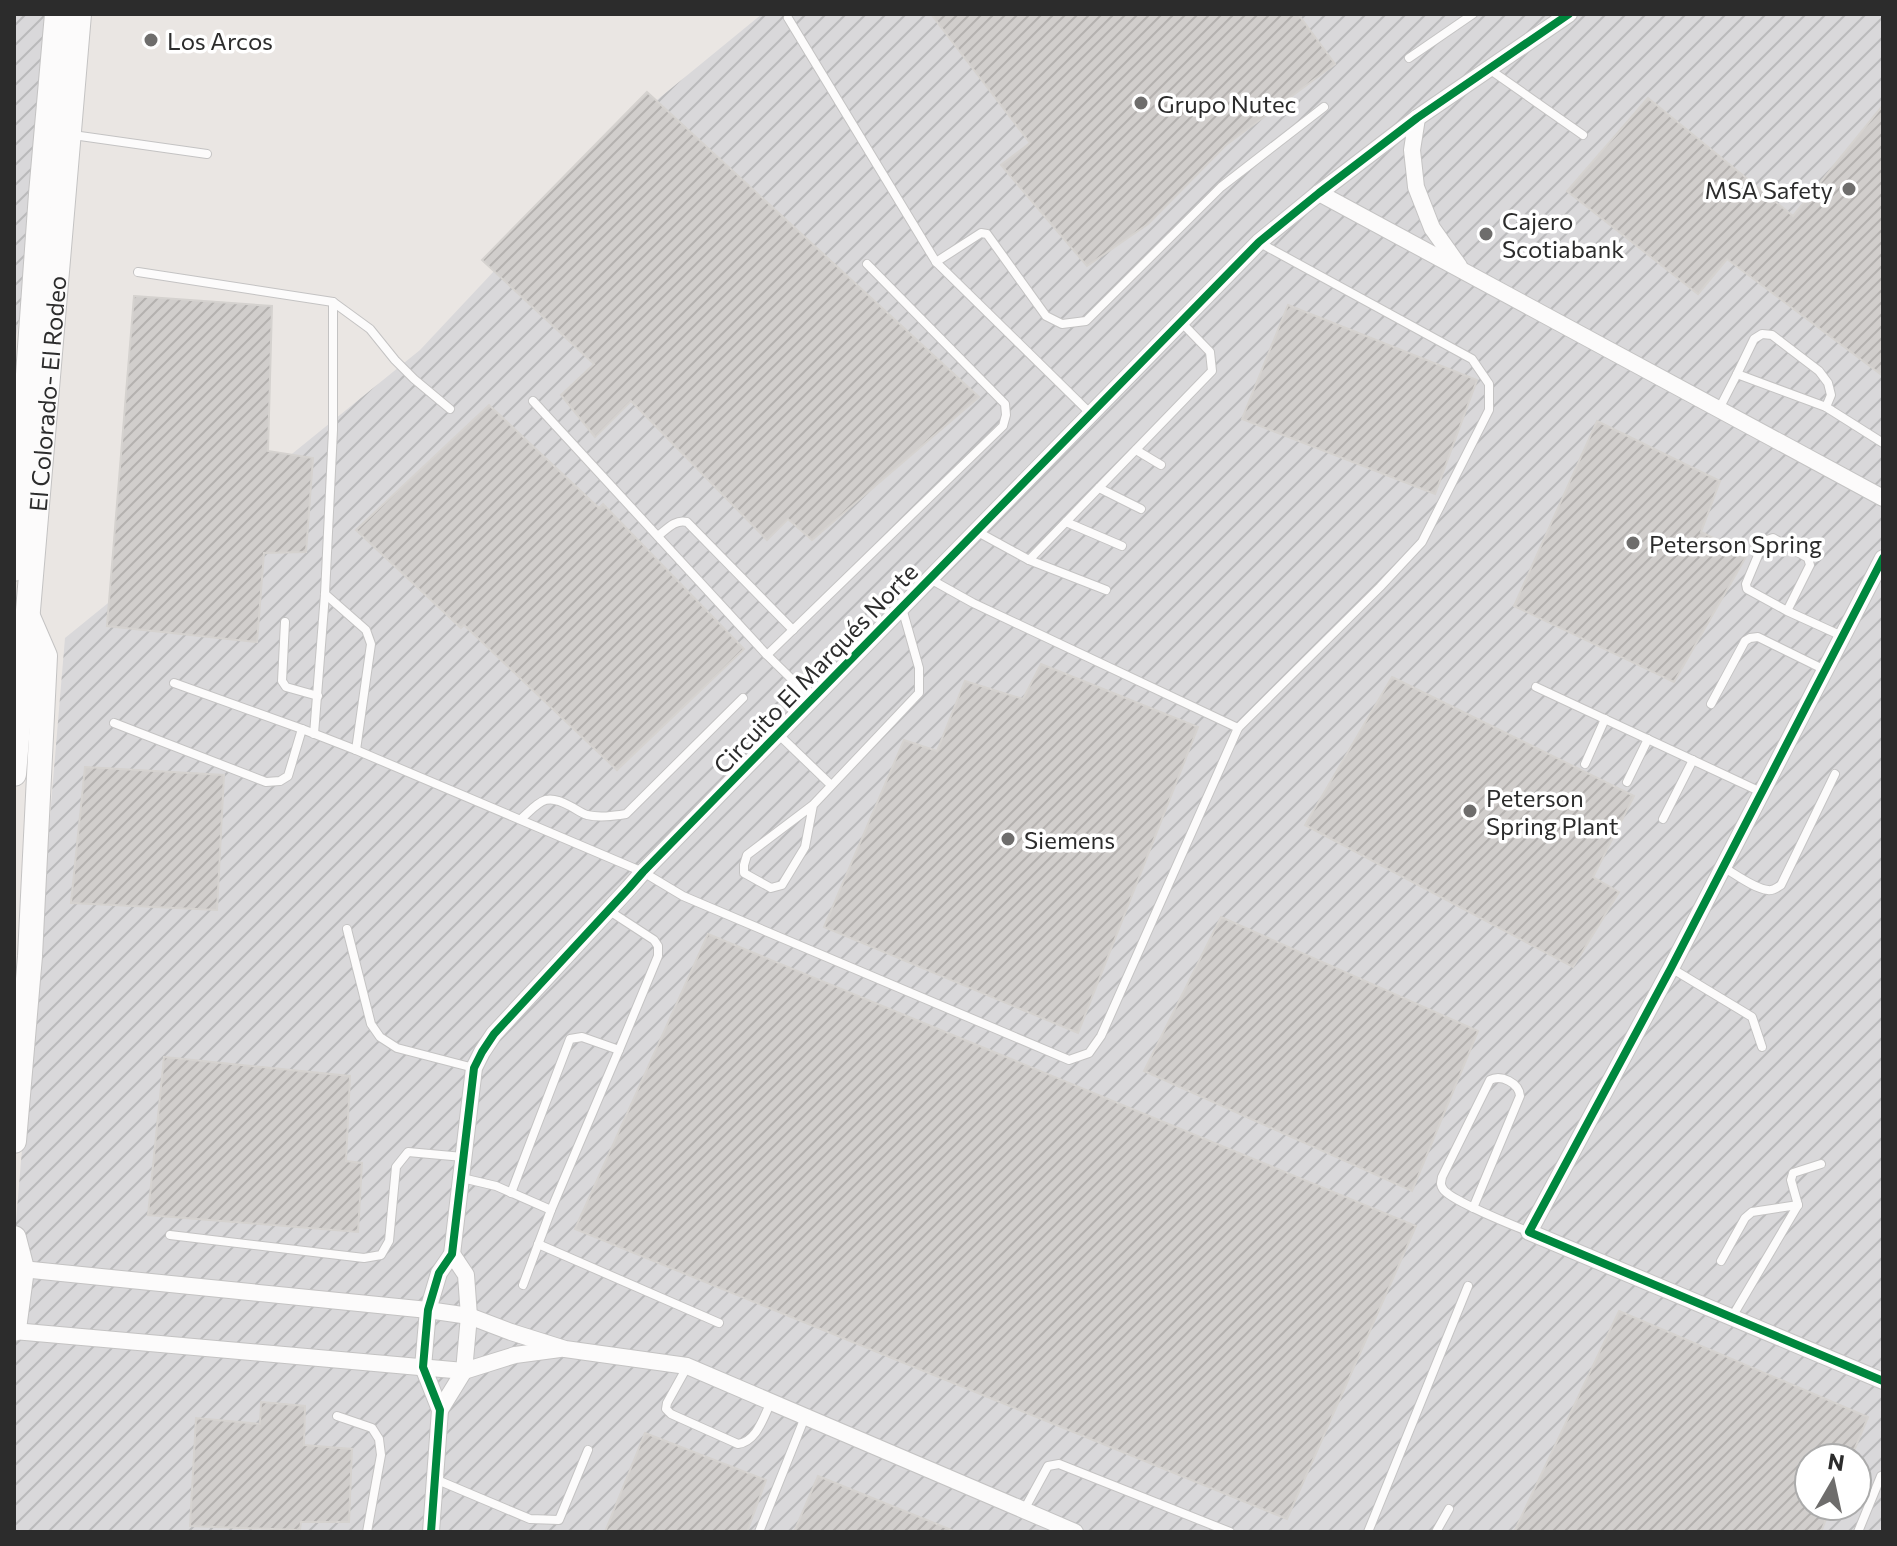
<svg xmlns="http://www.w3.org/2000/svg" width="1897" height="1546" viewBox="0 0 1897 1546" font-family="Commissioner,sans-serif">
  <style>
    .industrial { fill: url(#industrial-furrows); fill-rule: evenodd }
    .building { fill: url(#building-hatch); stroke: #d5d2cf; stroke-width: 2 }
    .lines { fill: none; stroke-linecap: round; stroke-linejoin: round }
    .service-casing { stroke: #c4c3c3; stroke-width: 10 }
    .minor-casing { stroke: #c4c3c3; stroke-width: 18 }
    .secondary-casing { stroke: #c4c3c3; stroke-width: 26 }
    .service { stroke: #fcfbfb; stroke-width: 8 }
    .minor { stroke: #fcfbfb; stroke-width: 16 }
    .secondary { stroke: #fcfbfb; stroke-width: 24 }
    .cycleway-casing { stroke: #fff; stroke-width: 13 }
    .cycleway { stroke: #00873e; stroke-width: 8 }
    .poi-dot { fill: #6e6d6c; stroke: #fff; stroke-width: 3 }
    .labels { text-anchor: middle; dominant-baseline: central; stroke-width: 7; stroke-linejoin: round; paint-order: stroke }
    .poi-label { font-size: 24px; fill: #2c2c2c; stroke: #fff; text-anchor: start }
    .street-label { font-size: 24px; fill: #2c2c2c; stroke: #fff }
  </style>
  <defs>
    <pattern id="industrial-furrows" width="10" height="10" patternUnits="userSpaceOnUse" patternTransform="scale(2)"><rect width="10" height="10" fill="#d9d8da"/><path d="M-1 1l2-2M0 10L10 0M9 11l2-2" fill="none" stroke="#bababb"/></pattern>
    <pattern id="building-hatch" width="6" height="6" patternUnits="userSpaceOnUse" patternTransform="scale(2)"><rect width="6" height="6" fill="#d1cecc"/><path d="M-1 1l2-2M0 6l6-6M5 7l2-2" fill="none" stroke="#b4b1af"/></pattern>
  </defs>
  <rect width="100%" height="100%" fill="#eae6e3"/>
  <!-- industrial -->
  <g class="industrial">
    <polygon points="14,14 58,14 41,194 14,348"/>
    <path d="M762,14H1883V1532H14V1245L65,638L420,350L646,109ZM1809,1458H1857V1506H1809Z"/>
  </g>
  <!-- building -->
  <g class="building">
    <polygon points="931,14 1298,14 1335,64 1226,145 1148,224 1087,266 1001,165 1030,143"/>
    <polygon points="647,92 979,397 812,540 788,519 767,540 631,401 595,437 561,395 594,364 482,260"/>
    <polygon points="1648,98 1793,216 1883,105 1883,376 1727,259 1698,294 1567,191"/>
    <polygon points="134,296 272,306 268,451 313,458 306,552 264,553 257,642 107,626"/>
    <polygon points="1288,305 1477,380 1435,494 1242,419"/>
    <polygon points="489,405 599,508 603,504 744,649 617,770 464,625 461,628 356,530"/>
    <polygon points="1597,421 1720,481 1701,532 1747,555 1674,682 1514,606"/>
    <polygon points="1041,664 1198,727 1078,1033 824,927 904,740 937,751 965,681 1023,699"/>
    <polygon points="1392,677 1634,796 1593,877 1619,892 1573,967 1305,825"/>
    <polygon points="85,767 224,775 217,910 71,903"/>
    <polygon points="1221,917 1478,1031 1412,1191 1144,1071"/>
    <polygon points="708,934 1416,1226 1287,1519 575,1229"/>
    <polygon points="164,1057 350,1076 346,1161 362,1163 358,1232 148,1215"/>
    <polygon points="1619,1311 1868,1417 1851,1458 1809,1458 1809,1506 1831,1506 1821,1532 1514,1532"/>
    <polygon points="261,1402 305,1406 304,1445 352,1449 349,1522 301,1522 300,1530 190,1526 196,1418 260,1424"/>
    <polygon points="645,1433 766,1480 747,1532 605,1532"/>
    <polygon points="818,1476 954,1531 953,1532 794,1532"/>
  </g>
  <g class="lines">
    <defs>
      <g id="service">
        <polyline points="788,18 936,262 1090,413"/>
        <polyline points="1409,58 1473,14"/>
        <polyline points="1489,69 1583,135"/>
        <polyline points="73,135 207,154"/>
        <polyline points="936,262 981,233 987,234 1046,316 1062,324 1086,321 1221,187 1324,107"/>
        <polyline points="138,272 333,302 370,329 395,360 414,379 450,409"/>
        <polyline points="1737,374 1754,339 1762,334 1772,335 1819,371 1828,383 1831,395 1826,407"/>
        <polyline points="533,401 767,655 812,699"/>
        <polyline points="1719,409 1737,374 1826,407 1883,443"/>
        <polyline points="1136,450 1161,465"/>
        <polyline points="1099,488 1141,509"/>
        <polyline points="1066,522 1122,546"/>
        <polyline points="976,531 1029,560 1212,371 1210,352 1181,322"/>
        <path d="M658,536C667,529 675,519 687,522L793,630"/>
        <polyline points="1029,560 1106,590"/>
        <polyline points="325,594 366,630 371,644 356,750"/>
        <polyline points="1787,611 1747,589 1746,584 1764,541 1773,538 1808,558 1810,565 1787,611 1842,636"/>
        <polyline points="285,622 282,681 286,687 318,696"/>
        <polyline points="767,655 1003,426 1006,415 1005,404 867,264"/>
        <polyline points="174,683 302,729 356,750 643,872 683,896 1069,1060 1089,1053 1101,1036 1238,728 973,603 930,579"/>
        <polyline points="1536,687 1761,792"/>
        <polyline points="1711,704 1745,641 1750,638 1758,637 1825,670"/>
        <polyline points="114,723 266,782 280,781 288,776 302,729"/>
        <polyline points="1238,728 1380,587 1422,542 1489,410 1489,384 1472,359 1260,243"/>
        <polyline points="314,734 325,594 333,430 333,302"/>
        <polyline points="778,734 831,785"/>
        <polyline points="1585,764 1605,719"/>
        <polyline points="1627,782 1648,739"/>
        <polyline points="813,805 747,855 744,865 744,873 771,888 782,885 805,847 813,805 919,693 919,668 902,608"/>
        <path d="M521,819C540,802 545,792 570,806C576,809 581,813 587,815C600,818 613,816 626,814L743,698"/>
        <polyline points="1663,819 1693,760"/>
        <path d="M1723,867C1735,874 1755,889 1768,890C1774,891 1776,888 1781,885L1835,774"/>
        <polyline points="608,910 654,940 658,946 658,956 619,1050"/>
        <polyline points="347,929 371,1024 380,1037 397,1048 474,1068"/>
        <polyline points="1671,968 1752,1017 1762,1047"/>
        <polyline points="462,1178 496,1186 551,1210"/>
        <polyline points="511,1193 570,1039 582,1037 619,1050 551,1210 523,1285"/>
        <path d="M1473,1208L1520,1096C1519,1083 1501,1074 1490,1080L1442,1177C1441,1183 1440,1184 1443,1189C1451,1201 1513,1225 1529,1232"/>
        <polyline points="170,1235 364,1258 381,1255 389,1241 396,1167 408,1152 463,1157"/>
        <polyline points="538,1244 719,1323"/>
        <polyline points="1721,1261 1745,1218 1752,1212 1798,1205"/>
        <polyline points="1732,1317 1798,1205 1791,1180 1793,1173 1821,1164"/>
        <path d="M687,1367L667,1403L666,1409L671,1414L738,1444C757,1441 763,1418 771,1402"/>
        <polyline points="337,1416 372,1428 379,1439 381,1455 367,1532"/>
        <polyline points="435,1479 530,1519 559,1520 588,1450"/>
        <polyline points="1024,1510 1048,1466 1059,1464 1230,1532"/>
        <polyline points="759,1532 805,1417"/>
        <polyline points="1368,1532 1468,1286"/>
        <polyline points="1436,1532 1449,1509"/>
        <polyline points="1858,1532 1881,1476 1883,1475"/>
      </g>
      <g id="minor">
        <polyline points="1417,118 1412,150 1416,187 1432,228 1459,266"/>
        <polyline points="1319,193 1883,498"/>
        <polyline points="1883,558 1671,968 1529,1232 1883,1381"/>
        <polyline points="22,1269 428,1310 469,1316 511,1332 565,1349 687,1366 1075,1532"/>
        <polyline points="14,1331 464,1371 515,1355 560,1349"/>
        <polyline points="440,1410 464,1371 469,1316 466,1275 452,1254"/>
        <polyline points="431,1532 440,1410 423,1367 428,1310 439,1273 452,1254 474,1068 482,1052 494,1034 629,888 643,872 1259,242 1319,193 1417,118 1569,14"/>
      </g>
      <g id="secondary">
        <polyline points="14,569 41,194 57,14"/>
        <path id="s1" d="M14,774L79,14"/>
        <polyline points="14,1141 30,956 45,656 29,619"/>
        <polyline points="14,1238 22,1269 14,1329"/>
      </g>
    </defs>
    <!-- service casing -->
    <use href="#service" class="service-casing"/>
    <!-- minor casing -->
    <use href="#minor" class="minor-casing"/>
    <!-- secondary casing -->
    <use href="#secondary" class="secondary-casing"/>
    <!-- service -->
    <use href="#service" class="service"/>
    <!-- minor -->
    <use href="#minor" class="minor"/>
    <!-- secondary -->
    <use href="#secondary" class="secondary"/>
    <defs>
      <g id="cycleway">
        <polyline points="1883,558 1671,968 1529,1232 1883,1381"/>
        <polyline points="431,1532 440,1410 423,1367 428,1310 439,1273 452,1254 474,1068 482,1052 494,1034 629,888 643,872 1259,242 1319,193 1417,118 1569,14"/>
      </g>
    </defs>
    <!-- cycleway casing -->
    <use href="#cycleway" class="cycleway-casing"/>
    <!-- cycleway -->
    <use href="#cycleway" class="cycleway"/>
  </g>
  <!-- markers -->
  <g class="poi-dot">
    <circle cx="151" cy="40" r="8"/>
    <circle cx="1141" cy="103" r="8"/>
    <circle cx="1849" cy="189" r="8"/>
    <circle cx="1486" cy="234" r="8"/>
    <circle cx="1633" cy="543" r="8"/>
    <circle cx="1470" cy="811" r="8"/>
    <circle cx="1008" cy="839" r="8"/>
  </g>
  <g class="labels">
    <!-- poi labels -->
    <g class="poi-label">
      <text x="167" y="40">Los Arcos</text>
      <text x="1157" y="103">Grupo Nutec</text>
      <text x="1833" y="189" text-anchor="end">MSA Safety</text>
      <text x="1502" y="220">Cajero<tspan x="1502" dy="28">Scotiabank</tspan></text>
      <text x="1649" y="543">Peterson Spring</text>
      <text x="1486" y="797">Peterson<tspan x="1486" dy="28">Spring Plant</tspan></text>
      <text x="1024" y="839">Siemens</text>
    </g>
    <!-- street labels -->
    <g class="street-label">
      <text stroke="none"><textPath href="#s1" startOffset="382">El Colorado- El Rodeo</textPath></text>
      <text transform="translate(815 668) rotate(-46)">Circuito El Marqués Norte</text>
    </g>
  </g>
  <!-- border -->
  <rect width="1897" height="1546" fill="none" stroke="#2c2c2c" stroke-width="32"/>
  <!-- north arrow -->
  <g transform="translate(1833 1482) rotate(9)"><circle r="38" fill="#ffffff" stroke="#ababab" stroke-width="2"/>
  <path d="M0-6L14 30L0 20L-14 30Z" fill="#6e6d6c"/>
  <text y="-12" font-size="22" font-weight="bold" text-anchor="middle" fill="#2c2c2c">N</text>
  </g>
</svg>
